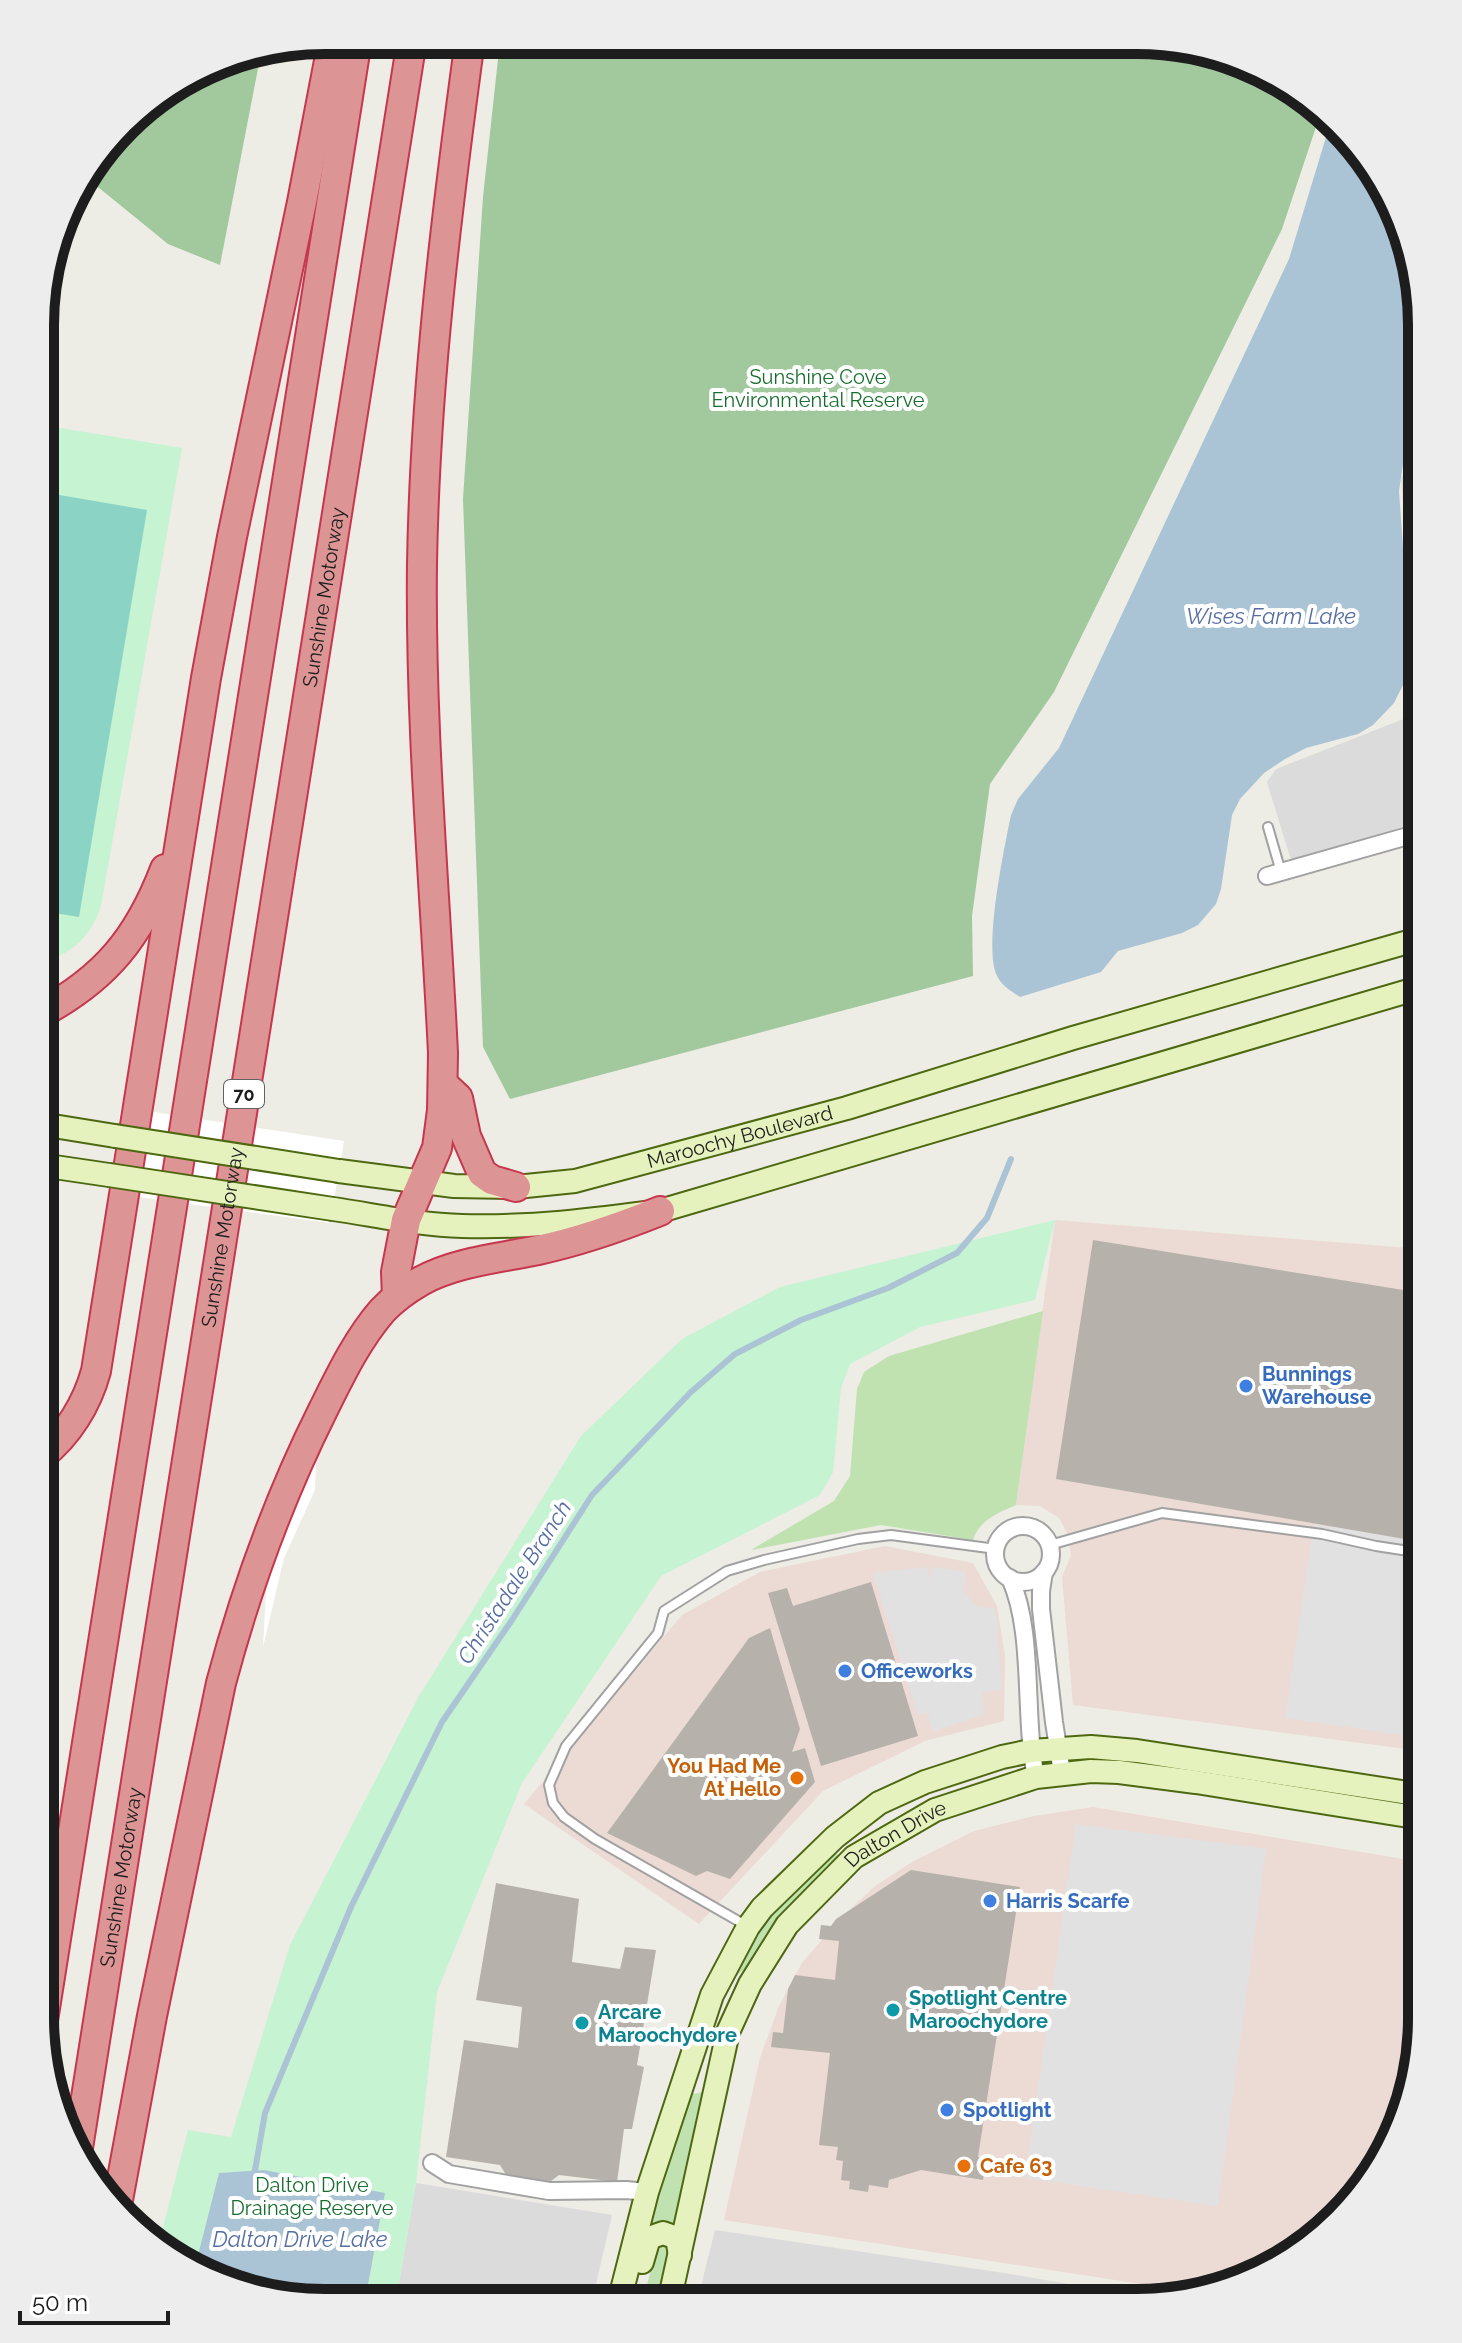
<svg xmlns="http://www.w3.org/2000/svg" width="1462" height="2343" viewBox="0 0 1462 2343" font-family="Raleway,sans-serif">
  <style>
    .residential { fill: #dbdbdb }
    .commercial { fill: #ecdbd5 }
    .grass { fill: #bfe2b0 }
    .forest { fill: #a2c89e }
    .park { fill: #c6f3d2 }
    .pitch { fill: #8bd4c5 }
    .parking { fill: #e1e1e1 }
    .water { fill: #aac4d6 }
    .pier { fill: #fff }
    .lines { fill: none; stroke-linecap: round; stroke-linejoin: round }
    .stream { stroke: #aac4d6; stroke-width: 6 }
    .building { fill: #b6b2ab }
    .service-casing { stroke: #a1a1a1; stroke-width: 12 }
    .minor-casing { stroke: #a1a1a1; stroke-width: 20 }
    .secondary-casing { stroke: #4e6811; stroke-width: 26 }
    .motorway-casing { stroke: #c6374e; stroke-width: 32 }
    .service { stroke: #fff; stroke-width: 8 }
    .minor { stroke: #fff; stroke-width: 16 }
    .secondary { stroke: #e6f2be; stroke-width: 22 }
    .motorway { stroke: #dc9494; stroke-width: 28 }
    .secondary-bridge-casing { stroke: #4e6811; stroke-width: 26; stroke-linecap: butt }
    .secondary-bridge { stroke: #e6f2be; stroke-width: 22 }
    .shop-dot { fill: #3f7fe0; stroke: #fff; stroke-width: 3 }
    .food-dot { fill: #e8710a; stroke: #fff; stroke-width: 3 }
    .culture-dot { fill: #0f9aa8; stroke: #fff; stroke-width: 3 }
    .labels { text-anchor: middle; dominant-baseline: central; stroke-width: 8; stroke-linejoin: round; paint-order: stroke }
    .shield { fill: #fff; stroke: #616161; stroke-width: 2 }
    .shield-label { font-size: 18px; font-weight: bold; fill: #1d1d1d }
    .park-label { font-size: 20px; fill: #176f2f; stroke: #fff }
    .street-label { font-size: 20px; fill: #1d1d1d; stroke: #fff }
    .shop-label { font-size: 20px; font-weight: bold; fill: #366cbe; stroke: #fff; text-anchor: start }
    .food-label { font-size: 20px; font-weight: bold; fill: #c56008; stroke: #fff; text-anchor: end }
    .culture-label { font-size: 20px; font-weight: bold; fill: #0d838f; stroke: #fff; text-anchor: start }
    .water-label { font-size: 22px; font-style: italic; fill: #556da2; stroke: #fff }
    .rim { fill: none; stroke: #1d1d1d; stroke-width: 10 }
  </style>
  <rect width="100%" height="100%" fill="#edece5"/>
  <!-- residential -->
  <g class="residential">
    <polygon points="1422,448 1422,821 1291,860 1267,782 1276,769 1419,713 1401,478"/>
    <polygon points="416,2183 612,2215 592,2301 396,2301"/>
    <polygon points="715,2230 1004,2273 1156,2299 1138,2303 697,2302"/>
  </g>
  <!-- commercial -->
  <g class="commercial">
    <polygon points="1055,1220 1422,1249 1421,1751 1073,1705 1062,1577 1071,1555 1068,1535 1059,1518 1040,1506 1016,1505"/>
    <polygon points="885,1546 973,1563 997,1606 1005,1656 1004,1721 925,1741 823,1791 699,1924 524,1804 682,1615 760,1572"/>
    <polygon points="1093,1807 1421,1862 1421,2037 1407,2110 1363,2191 1246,2281 1193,2292 724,2220 760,2058 779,2006 802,1963 838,1921 875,1886 912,1862 974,1831 1034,1816"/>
  </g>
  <!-- grass -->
  <g class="grass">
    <path d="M1043,1311L1016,1505C998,1513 979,1520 973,1540L881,1525L751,1550L834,1501L850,1476L857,1389L864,1372L889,1356Z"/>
    <polygon points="836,1853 838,1858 754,1960 730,1982 711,2027 726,1978 750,1941 785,1898"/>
    <polygon points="688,2090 695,2094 705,2091 676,2230 645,2232"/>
    <polygon points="663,2243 670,2246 660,2302 643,2302 656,2248"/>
  </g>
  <!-- forest -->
  <g class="forest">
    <polygon points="500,41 1175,43 1311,99 1321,112 1282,229 1054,692 990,784 972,916 973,976 510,1099 483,1047 463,499 483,197"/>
    <polygon points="261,53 220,265 168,244 93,183 88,175 137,111 216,62"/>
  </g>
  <!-- park -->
  <g class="park">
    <path d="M42,425L182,448L101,906C91,935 73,955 41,961Z"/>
    <polygon points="1055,1220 1035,1300 920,1327 850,1364 841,1388 833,1472 820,1495 661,1576 522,1783 437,1992 416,2183 396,2301 288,2301 158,2247 188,2130 231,2137 290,1945 419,1696 581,1436 682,1339 780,1287"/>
  </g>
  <!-- pitch -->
  <polygon class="pitch" points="42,492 147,510 79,917 42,911"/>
  <!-- parking -->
  <g class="parking">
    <polygon points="1314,1524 1422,1540 1421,1672 1419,1672 1409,1725 1409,1736 1285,1718"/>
    <polygon points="927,1567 929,1580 933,1567 966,1572 963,1591 977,1607 995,1608 1002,1690 982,1692 984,1714 933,1732 927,1712 918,1715 873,1573"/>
    <polygon points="1076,1824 1266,1849 1218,2206 1025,2178"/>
  </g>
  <!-- water -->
  <g class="water">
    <path d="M1330,124L1400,216L1422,325V432L1409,450L1403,464L1399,491L1410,646L1407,677L1394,703L1373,725L1358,734L1306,748L1285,759L1264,773L1240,799L1232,815L1221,889L1216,904L1198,925L1182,933L1118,951L1101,972L1020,997C1011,991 1002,986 997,976C983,948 1004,849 1011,815L1018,799L1059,748L1289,259Z"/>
    <polygon points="264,2170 385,2193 365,2301 288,2301 196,2263 219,2173"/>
  </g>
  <!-- pier -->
  <g class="pier">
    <polygon points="121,1107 344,1141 330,1223 108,1193"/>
    <polygon points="319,1385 315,1490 284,1558 263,1647 272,1483"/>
  </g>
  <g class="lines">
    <!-- stream -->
    <polyline class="stream" points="254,2176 265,2113 351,1907 442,1722 512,1620 592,1495 691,1392 735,1354 801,1320 888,1288 957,1253 987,1218 1011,1159"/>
  </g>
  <!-- building -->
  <g class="building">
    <polygon points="1093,1240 1422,1293 1422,1542 1056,1479"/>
    <polygon points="871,1582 918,1736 821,1766 768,1593 787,1588 793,1606"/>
    <polygon points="770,1628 800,1729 792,1752 805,1748 815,1782 730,1879 707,1871 696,1876 607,1833 749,1638"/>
    <polygon points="911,1870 1020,1887 978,2157 987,2159 983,2180 921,2170 889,2180 888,2188 869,2185 868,2192 849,2189 850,2181 841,2180 843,2161 836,2160 838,2147 819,2145 830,2053 771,2047 773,2032 783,2033 788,1989 795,1975 835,1980 839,1941 819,1939 821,1925 831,1926 836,1919"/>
    <polygon points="496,1883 579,1899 572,1962 620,1969 625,1947 656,1950 637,2065 644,2067 632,2129 624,2129 617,2182 559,2175 547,2184 508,2178 500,2165 446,2157 464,2040 518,2048 522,2007 476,2000"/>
    <polygon points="1068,2290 1102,2293 1101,2303 1067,2303"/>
  </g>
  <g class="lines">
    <defs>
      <g id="service">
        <polyline points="1268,827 1281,872"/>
        <polyline points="1050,1545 1162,1513 1322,1534 1376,1546 1422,1553"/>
        <polyline points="747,1926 595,1839 564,1817 553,1803 549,1785 566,1746 658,1633 664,1611 727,1571 764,1560 858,1539 891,1535 996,1549"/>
      </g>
      <g id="minor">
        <polyline points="1267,876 1422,832"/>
        <circle cx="1023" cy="1554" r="28"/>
        <polyline points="1044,1572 1041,1591 1041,1609 1054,1722 1062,1773"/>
        <path d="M1010,1578C1035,1633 1023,1715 1036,1777"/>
        <polyline points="432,2163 449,2174 549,2191 626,2190 647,2192"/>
      </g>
      <g id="secondary">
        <polyline points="41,1124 115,1136"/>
        <polyline points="41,1165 109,1175"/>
        <path id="s1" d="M339,1171L454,1186L516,1187L575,1181L847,1108L1073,1038L1422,938"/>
        <path d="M333,1209C375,1215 419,1225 462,1226C528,1228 595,1220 660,1211L1422,987"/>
        <polyline points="642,2262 649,2238 663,2233 677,2238 680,2255"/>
        <polyline points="619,2302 647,2192 712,1995 748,1927 762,1908 835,1837 879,1803 925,1782 1002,1757 1031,1751 1091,1747 1137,1751 1421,1795"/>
        <path id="s2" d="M669,2302L728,2032L750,1984L787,1925L854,1857L935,1810L1036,1777L1091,1771L1119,1772L1196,1782L1421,1818"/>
      </g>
      <g id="motorway">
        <path d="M41,1013C106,978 139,937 165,869"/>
        <polyline points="444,1085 458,1098 466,1136 482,1173 492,1180 516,1187"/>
        <path d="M397,1297L396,1272L406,1220L437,1148L442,1110L443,1053C435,890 420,727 422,564C425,387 446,216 470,40"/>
        <path d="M41,1456C68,1435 87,1404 96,1371L206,678L232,537L302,202L333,40"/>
        <polyline points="42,2027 357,40"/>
        <path id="s3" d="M78,2148L412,40"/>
        <path d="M118,2200L152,2016L221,1683C246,1589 279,1498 323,1410C340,1376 357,1340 382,1311C393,1299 407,1289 421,1281C455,1262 500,1258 538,1250C580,1241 620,1227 660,1211"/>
      </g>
    </defs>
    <!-- service casing -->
    <use href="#service" class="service-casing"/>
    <!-- minor casing -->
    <use href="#minor" class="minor-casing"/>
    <!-- secondary casing -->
    <use href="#secondary" class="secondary-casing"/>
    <!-- motorway casing -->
    <use href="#motorway" class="motorway-casing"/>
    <!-- service -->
    <use href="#service" class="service"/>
    <!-- minor -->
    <use href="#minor" class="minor"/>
    <!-- secondary -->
    <use href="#secondary" class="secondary"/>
    <!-- motorway -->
    <use href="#motorway" class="motorway"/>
    <defs>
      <g id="secondary-bridge">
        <polyline points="115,1136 339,1171"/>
        <polyline points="109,1175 333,1209"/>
      </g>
    </defs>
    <!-- secondary-bridge casing -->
    <use href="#secondary-bridge" class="secondary-bridge-casing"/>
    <!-- secondary-bridge -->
    <use href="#secondary-bridge" class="secondary-bridge"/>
  </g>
  <!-- markers -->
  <g class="shop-dot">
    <circle cx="1246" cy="1386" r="8"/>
    <circle cx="845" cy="1671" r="8"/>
    <circle cx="990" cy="1901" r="8"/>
    <circle cx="947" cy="2110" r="8"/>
  </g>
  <g class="food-dot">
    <circle cx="797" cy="1778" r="8"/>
    <circle cx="964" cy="2166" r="8"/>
  </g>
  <g class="culture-dot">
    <circle cx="893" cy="2010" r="8"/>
    <circle cx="582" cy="2023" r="8"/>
  </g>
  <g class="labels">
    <!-- shield labels -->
    <rect class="shield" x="224" y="1080" width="40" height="28" rx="6"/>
    <g class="shield-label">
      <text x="244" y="1094">70</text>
    </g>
    <!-- park labels -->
    <g class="park-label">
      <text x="818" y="377">Sunshine Cove<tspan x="818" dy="23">Environmental Reserve</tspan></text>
      <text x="312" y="2185">Dalton Drive<tspan x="312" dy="23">Drainage Reserve</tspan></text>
    </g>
    <!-- street labels -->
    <g class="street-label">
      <text stroke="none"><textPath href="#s3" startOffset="1570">Sunshine Motorway</textPath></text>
      <text stroke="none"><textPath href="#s1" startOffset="408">Maroochy Boulevard</textPath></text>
      <text stroke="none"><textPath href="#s3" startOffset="922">Sunshine Motorway</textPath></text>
      <text stroke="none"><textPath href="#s2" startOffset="542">Dalton Drive</textPath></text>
      <text stroke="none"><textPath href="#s3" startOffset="274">Sunshine Motorway</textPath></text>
    </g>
    <!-- shop labels -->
    <g class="shop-label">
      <text x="1262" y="1374">Bunnings<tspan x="1262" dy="23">Warehouse</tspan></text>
      <text x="861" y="1671">Officeworks</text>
      <text x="1006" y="1901">Harris Scarfe</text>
      <text x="963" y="2110">Spotlight</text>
    </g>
    <!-- food labels -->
    <g class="food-label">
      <text x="781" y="1766">You Had Me<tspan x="781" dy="23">At Hello</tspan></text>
      <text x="980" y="2166" text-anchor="start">Cafe 63</text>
    </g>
    <!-- culture labels -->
    <g class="culture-label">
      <text x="909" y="1998">Spotlight Centre<tspan x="909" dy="23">Maroochydore</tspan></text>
      <text x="598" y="2012">Arcare<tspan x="598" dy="23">Maroochydore</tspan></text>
    </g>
    <!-- water labels -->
    <g class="water-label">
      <text x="1271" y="616">Wises Farm Lake</text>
      <text transform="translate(514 1582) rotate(-57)">Christadale Branch</text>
      <text x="300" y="2239">Dalton Drive Lake</text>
    </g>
  </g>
  <!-- crop -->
  <path d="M0 0H1462V2343H0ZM325 54H1137A271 271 0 0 1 1408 325V2018A271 271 0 0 1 1137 2289H325A271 271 0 0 1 54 2018V325A271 271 0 0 1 325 54Z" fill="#ededed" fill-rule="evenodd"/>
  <path class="rim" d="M325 54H1137A271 271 0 0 1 1408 325V2018A271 271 0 0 1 1137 2289H325A271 271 0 0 1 54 2018V325A271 271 0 0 1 325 54Z"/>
  <!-- scale -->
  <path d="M20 2311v12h148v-12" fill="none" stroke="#1d1d1d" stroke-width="4"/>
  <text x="32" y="2311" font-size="24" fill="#1d1d1d" stroke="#ffffff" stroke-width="6" paint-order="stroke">50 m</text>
</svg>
